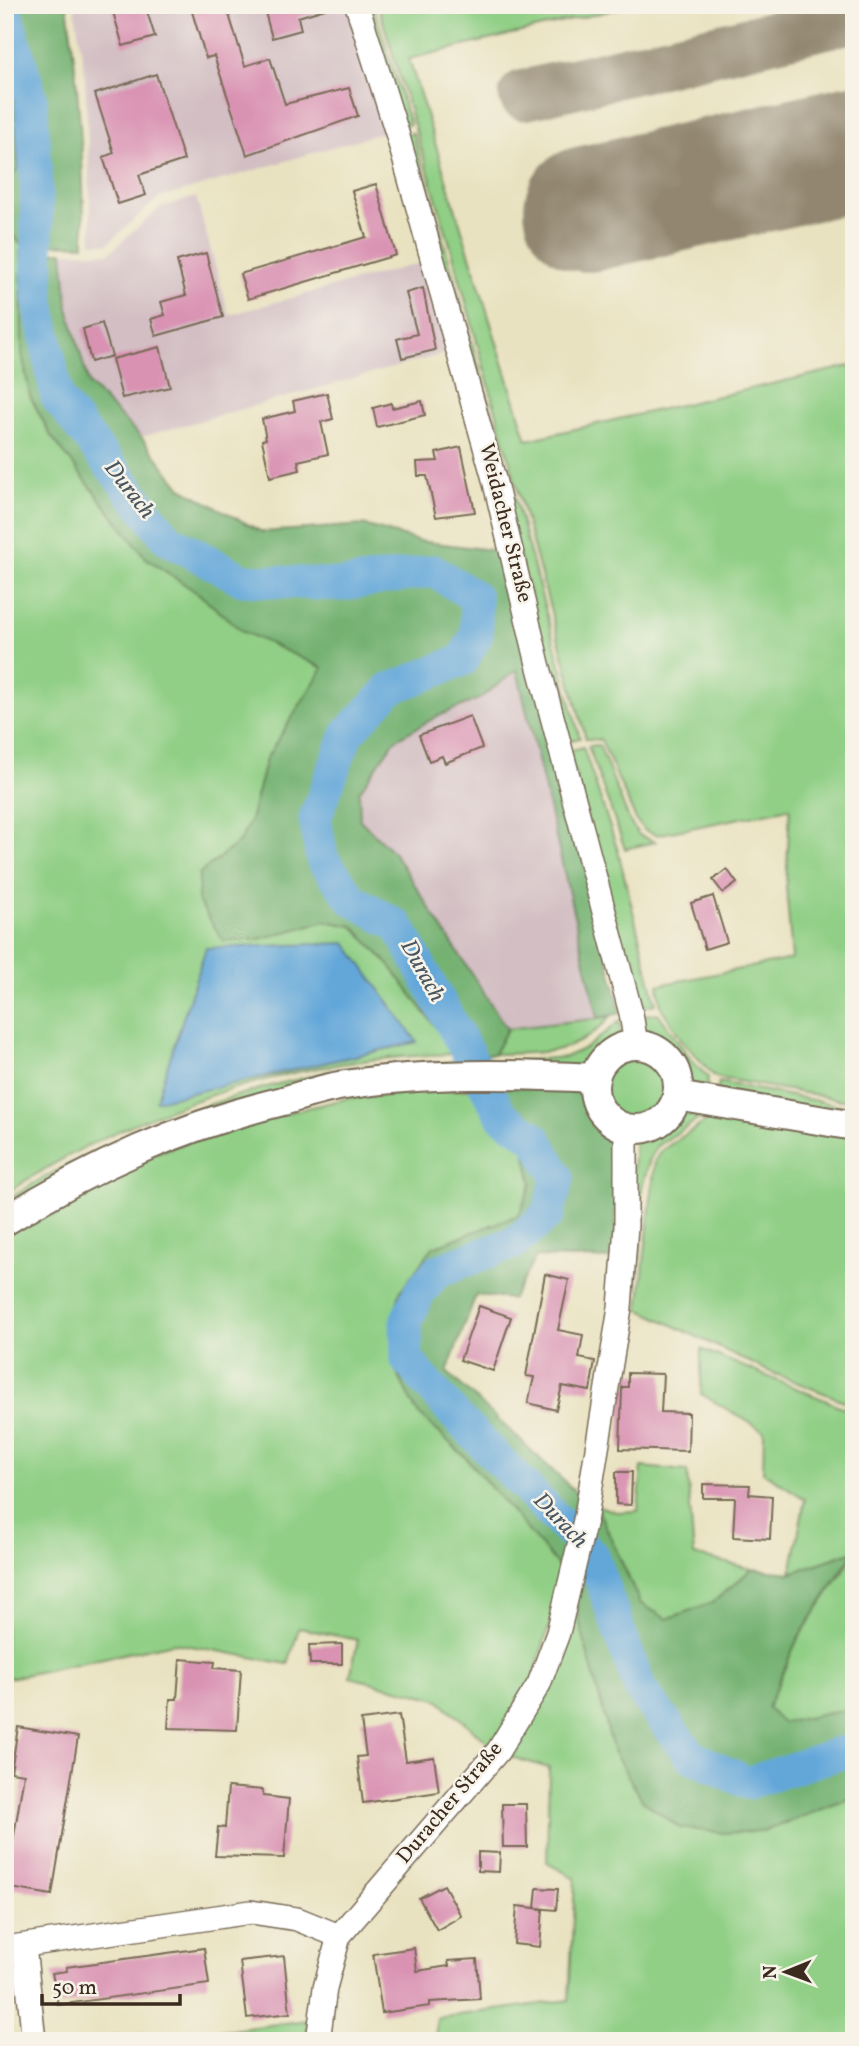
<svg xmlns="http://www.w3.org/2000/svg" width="859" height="2046" viewBox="0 0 859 2046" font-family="Vollkorn,serif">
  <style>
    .industrial { fill: #d2bec3 }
    .green { fill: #90cf85; stroke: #667c52; stroke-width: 2 }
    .forest { fill: #74b272; stroke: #586e48; stroke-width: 2 }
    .water { fill: #64a7d9; stroke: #50687c; stroke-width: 2 }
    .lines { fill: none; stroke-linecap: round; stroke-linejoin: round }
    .river { stroke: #64a7d9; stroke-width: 33 }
    .taxiway { stroke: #92866f; stroke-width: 51 }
    .runway { stroke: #92866f; stroke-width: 126 }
    .building { fill: #d992b2 }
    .minor-casing { stroke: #786a57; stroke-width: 26 }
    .tertiary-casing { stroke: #786a57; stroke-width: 32 }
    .minor { stroke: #fff; stroke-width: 23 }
    .tertiary { stroke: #fff; stroke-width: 28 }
    .labels { text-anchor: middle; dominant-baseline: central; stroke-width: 5; stroke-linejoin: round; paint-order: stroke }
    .street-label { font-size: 21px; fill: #3b2a1e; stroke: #f7f3e8 }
    .water-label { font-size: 23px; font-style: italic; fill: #49565f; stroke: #f7f3e8 }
  </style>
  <rect width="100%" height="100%" fill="#f7f3e8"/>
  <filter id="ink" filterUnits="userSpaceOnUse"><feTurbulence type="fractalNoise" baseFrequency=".0143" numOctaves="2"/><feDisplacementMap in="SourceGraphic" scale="14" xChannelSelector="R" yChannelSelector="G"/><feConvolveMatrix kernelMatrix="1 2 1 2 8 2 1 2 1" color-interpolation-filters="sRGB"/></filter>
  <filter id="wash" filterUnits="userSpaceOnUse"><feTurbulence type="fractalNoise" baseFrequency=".00686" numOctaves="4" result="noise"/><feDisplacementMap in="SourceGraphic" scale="28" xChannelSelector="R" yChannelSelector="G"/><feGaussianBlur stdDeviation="1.57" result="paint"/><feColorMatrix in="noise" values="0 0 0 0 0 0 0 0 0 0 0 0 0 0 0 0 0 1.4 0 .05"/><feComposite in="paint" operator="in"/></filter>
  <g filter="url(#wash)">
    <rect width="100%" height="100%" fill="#e9e2c0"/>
    <!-- industrial -->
    <g class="industrial">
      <polygon points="74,5 350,5 390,130 157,199 107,244 92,243 85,75"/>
      <polygon points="196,197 229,315 428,261 453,351 141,437 89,385 68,308 63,252 109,253 161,207"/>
      <polygon points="517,670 598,1018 507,1029 394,853 360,820 359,792 395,740 438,716 479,699"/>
    </g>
    <!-- green -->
    <g class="green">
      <polygon points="364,5 373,5 410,124 401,127"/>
      <polygon points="378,5 634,5 409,59 527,440 854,365 854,1102 715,1077 681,1039 661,1007 658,985 792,959 786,886 790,808 656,835 644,830 636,820 601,740 586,739 454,258"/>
      <polygon points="5,61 15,103 18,169 5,183"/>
      <polygon points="413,133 501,446 492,448 403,135"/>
      <path d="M5,227L21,244L22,353L30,396L51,436L146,558L199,594L242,631L324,668L266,759L250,821L240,841L199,874L260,939L325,921L353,926L390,966L456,1054C298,1057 137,1106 5,1194Z"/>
      <polygon points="502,450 580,738 567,741 493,453"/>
      <polygon points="599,745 630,822 639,835 655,842 625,849 588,746"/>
      <polygon points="583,747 618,851 656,1004 638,1007 569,751"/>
      <path d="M658,1013L691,1060L708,1077L707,1089L686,1085C682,1059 669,1045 642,1038L638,1016Z"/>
      <path d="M610,1017C576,1056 541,1053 494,1054L507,1029Z"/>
      <polygon points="620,1021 621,1039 596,1052 589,1068 519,1065 520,1061 565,1057 586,1048"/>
      <circle cx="636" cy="1087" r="33"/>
      <path d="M456,1062L344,1077L5,1212V1201C104,1138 215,1096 329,1072C370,1064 414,1064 456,1062Z"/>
      <polygon points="719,1082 854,1108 854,1118 717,1094"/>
      <polygon points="484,1088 486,1113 524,1145 532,1183 519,1215 433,1247 416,1411 466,1458 565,1574 532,1682 493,1747 437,1699 350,1677 358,1640 299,1628 288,1664 174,1643 5,1679 5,1235 142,1158 230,1127 348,1098"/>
      <path d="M681,1108L702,1111V1117L657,1146L650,1159L642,1187L640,1257L633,1307L626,1305L635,1136C656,1135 670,1125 681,1108Z"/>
      <polygon points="711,1112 854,1137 854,1405 768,1371 639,1309 655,1161 662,1150 708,1120"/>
      <polygon points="701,1349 854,1412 854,1551 791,1573 805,1499 763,1472 764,1431 701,1394"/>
      <polygon points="642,1467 687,1471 694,1555 752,1569 713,1602 667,1619 640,1603 596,1505 616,1512 638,1511"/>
      <polygon points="854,1555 854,1708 783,1723 767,1708 797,1640"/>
      <polygon points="575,1605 614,1753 764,1831 854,1797 854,2041 435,2041 437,2018 569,2000 575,1878 547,1863 549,1768 505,1755"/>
      <polygon points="308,2020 306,2041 110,2041 111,2037 232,2030"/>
    </g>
    <!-- forest -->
    <g class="forest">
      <path d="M5,5H67C79,85 84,164 84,245L21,244L5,227V183L18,169L15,103L5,61Z"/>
      <polygon points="21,252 63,252 68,308 89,385 141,437 181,488 262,532 364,525 419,541 507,552 621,1013 598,1018 517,670 479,699 438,716 395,740 359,792 360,820 394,853 507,1029 494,1054 456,1054 390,966 353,926 325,921 260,939 223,941 198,901 199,874 240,841 250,821 266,759 323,668 242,631 199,594 146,558 51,436 30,396 22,353"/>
      <path d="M520,1087L587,1093C590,1112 600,1123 615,1134L616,1259L536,1257L512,1299L476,1295L447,1372L581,1497L565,1574L466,1458L416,1411L394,1367L391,1327L400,1292L433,1247L519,1215L532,1184L524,1145L486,1113L484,1088Z"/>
      <polygon points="596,1505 640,1603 667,1619 713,1602 752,1569 791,1573 854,1551 797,1640 767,1708 783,1723 854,1708 854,1797 764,1831 724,1833 680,1828 643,1801 614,1753 575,1605"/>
    </g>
    <!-- water -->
    <polygon class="water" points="346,943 417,1042 156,1101 206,948"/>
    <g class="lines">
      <!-- river -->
      <polyline class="river" points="5,10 31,98 36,175 38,297 57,398 168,539 243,580 341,585 434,571 475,597 477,634 463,660 390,689 347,734 315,818 322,859 353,900 398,926 502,1116 535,1138 558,1178 548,1214 516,1242 437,1271 419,1293 406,1322 407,1360 454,1414 592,1555 640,1689 691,1756 748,1783 837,1754 854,1752"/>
      <!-- taxiway -->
      <polyline class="taxiway" points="524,95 854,17"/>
      <!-- runway -->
      <polyline class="runway" points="587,209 854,148"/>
    </g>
    <g id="blocks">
      <!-- building -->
      <g class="building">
        <polygon points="111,5 145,5 155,37 123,46"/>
        <polygon points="190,5 226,5 245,66 270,58 285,104 349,88 358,116 247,155 214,56 206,58"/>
        <polygon points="263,5 324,5 325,9 298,17 301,30 272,38"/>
        <polygon points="156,74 184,160 139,175 146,195 118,204 103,157 114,153 95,94"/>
        <polygon points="376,184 396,255 248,299 240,274 366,237 352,191"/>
        <polygon points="206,253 223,317 156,336 151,319 165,315 161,302 186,295 177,261"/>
        <polygon points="423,288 435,350 402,358 397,339 417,334 406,293"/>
        <polygon points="102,323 112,356 91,362 83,329"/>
        <polygon points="160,347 170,387 122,398 112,359"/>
        <polygon points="327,393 333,419 321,422 328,454 298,461 300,470 270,477 262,440 266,439 262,419 295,411 293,401"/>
        <polygon points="422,401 425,415 377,427 373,408 391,403 392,408"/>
        <polygon points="461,447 475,512 436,517 427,476 418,476 417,462 438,461 436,453"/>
        <polygon points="470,716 482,748 445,763 442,756 429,761 419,735"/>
        <polygon points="727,869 737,883 723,893 713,880"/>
        <polygon points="713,896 727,942 705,949 691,903"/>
        <polygon points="545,1274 569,1280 558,1330 583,1335 579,1358 595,1361 590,1391 562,1386 556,1410 528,1403 534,1377 526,1376"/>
        <polygon points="479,1306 511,1317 493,1371 460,1360"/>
        <polygon points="628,1373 663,1374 661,1412 689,1413 688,1451 620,1449 622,1387 628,1387"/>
        <polygon points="616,1472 632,1472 631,1505 616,1504"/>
        <polygon points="703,1484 750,1485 749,1494 772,1496 770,1539 733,1537 735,1498 703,1498"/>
        <polygon points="342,1644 342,1664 310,1664 309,1645"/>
        <polygon points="180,1659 215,1662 214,1668 241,1670 237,1730 168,1728 170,1699 177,1699"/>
        <polygon points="399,1715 406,1761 434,1757 439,1792 363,1803 357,1757 366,1756 361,1720"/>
        <polygon points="18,1727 78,1737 52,1895 5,1887 5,1841 13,1842 24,1774 11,1772"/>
        <polygon points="228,1787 263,1790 263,1796 289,1799 284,1858 215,1856 218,1827 225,1828"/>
        <polygon points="502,1804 526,1804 527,1847 503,1847"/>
        <polygon points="478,1852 500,1853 499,1872 478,1871"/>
        <polygon points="444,1885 461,1916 437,1930 419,1898"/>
        <polygon points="537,1888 558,1889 556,1910 535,1908"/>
        <polygon points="517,1906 543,1909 540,1947 514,1944"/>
        <polygon points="204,1948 209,1984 58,2005 52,1973 67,1971 66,1967"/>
        <polygon points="414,1948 417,1971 449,1966 448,1961 477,1959 480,1999 430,2002 430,2006 382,2013 373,1954"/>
        <polygon points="284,1956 290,2013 247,2018 240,1961"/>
      </g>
    </g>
  </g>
  <g filter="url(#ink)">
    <use href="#blocks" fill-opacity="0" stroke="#786a57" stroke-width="2"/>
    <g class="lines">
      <defs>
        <g id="minor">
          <polyline points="357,5 397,133 494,479 538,664 631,1013 636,1045"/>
          <polyline points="24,1946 34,2041"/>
          <polyline points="5,1948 251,1912 297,1919 339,1936"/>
          <polyline points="318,2041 325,1988 339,1936 498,1751 539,1684 558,1633 586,1516 620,1308 626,1226 626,1128"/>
        </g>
        <g id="tertiary">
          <circle cx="636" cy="1087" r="42"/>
          <polyline points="677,1096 854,1126"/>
          <path d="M5,1221C94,1165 181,1126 283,1101C303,1095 324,1088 345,1085C427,1072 512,1074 595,1078"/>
        </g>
      </defs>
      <!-- minor casing -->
      <use href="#minor" class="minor-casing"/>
      <!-- tertiary casing -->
      <use href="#tertiary" class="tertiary-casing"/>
      <!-- minor -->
      <use href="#minor" class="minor"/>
      <!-- tertiary -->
      <use href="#tertiary" class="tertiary"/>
    </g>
  </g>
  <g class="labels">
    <!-- street labels -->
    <g class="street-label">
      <text transform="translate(505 523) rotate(76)">Weidacher Straße</text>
      <text transform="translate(450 1803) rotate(-50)">Duracher Straße</text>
    </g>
    <!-- water labels -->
    <g class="water-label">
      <text transform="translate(129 490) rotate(52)">Durach</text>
      <text transform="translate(422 971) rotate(61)">Durach</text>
      <text transform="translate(560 1521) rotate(46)">Durach</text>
    </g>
  </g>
  <!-- margin -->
  <rect width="859" height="2046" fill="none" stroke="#f7f3e8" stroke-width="28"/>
  <!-- north arrow -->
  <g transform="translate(786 1972) rotate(269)" stroke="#f7f3e8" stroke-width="5" paint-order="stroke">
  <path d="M0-5L12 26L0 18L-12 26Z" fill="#3b2a1e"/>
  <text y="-10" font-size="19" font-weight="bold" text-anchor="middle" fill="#3b2a1e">N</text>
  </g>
  <!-- scale -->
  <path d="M42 1994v10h138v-10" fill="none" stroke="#3b2a1e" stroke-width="3.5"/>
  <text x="52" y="1994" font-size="21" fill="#3b2a1e" stroke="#f7f3e8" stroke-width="5" paint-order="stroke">50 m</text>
</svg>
